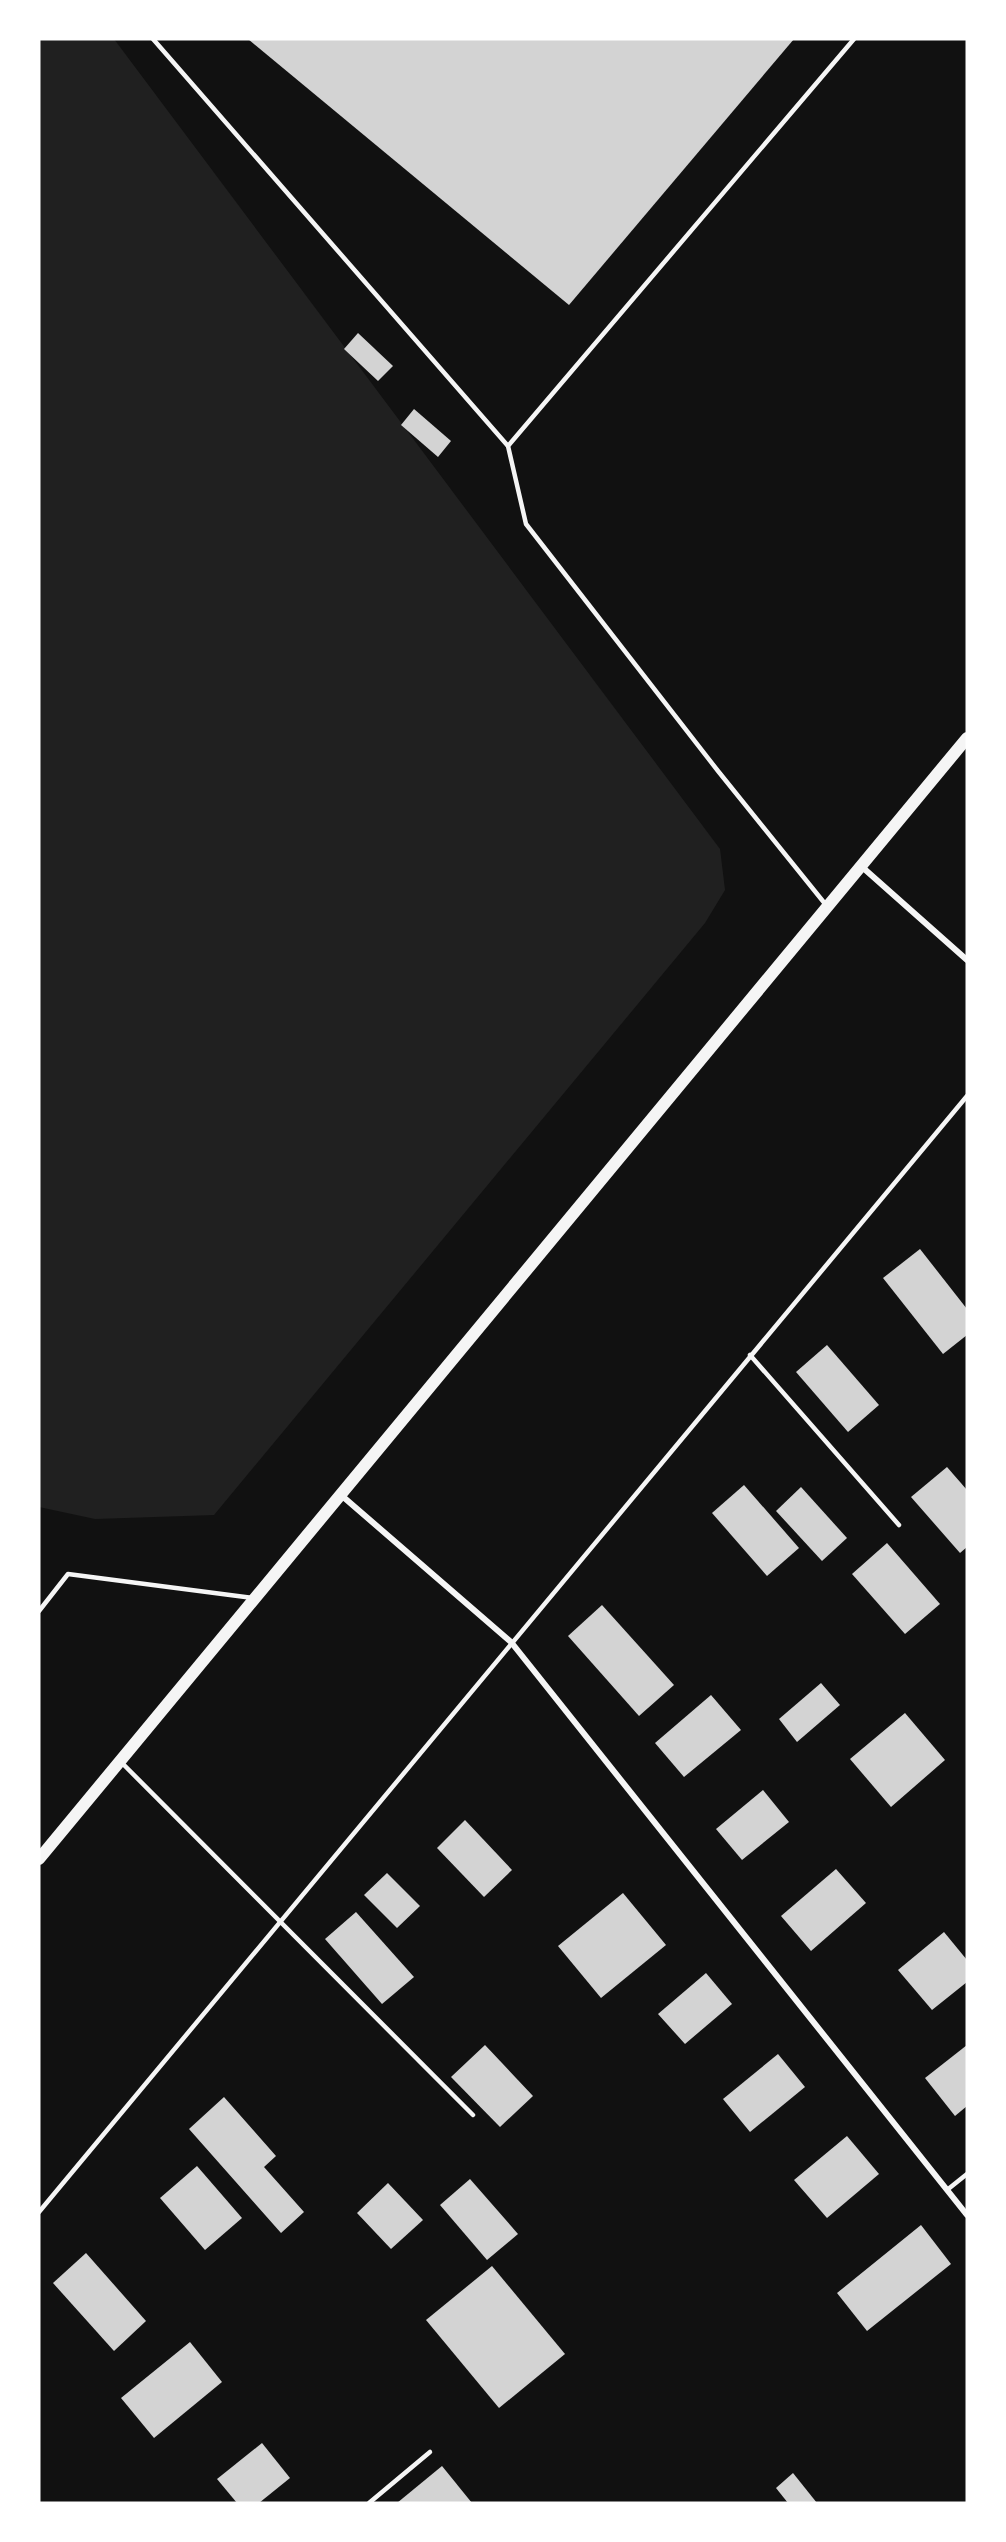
<svg xmlns="http://www.w3.org/2000/svg" width="1006" height="2542" viewBox="0 0 1006 2542" font-family="'Alegreya Sans',sans-serif">
  <style>
    .green { fill: #202020 }
    .building { fill: #d3d3d3 }
    .lines { fill: none; stroke-linecap: round; stroke-linejoin: round }
    .service { stroke: #f5f5f5; stroke-width: 4.5 }
    .minor { stroke: #f5f5f5; stroke-width: 6 }
    .secondary { stroke: #f5f5f5; stroke-width: 12 }
  </style>
  <rect width="100%" height="100%" fill="#111"/>
  <!-- green -->
  <polygon class="green" points="39,39 114,39 720,849 725,890 705,923 214,1515 95,1519 39,1507"/>
  <!-- building -->
  <g class="building">
    <polygon points="248,39 794,39 569,305"/>
    <polygon points="358,333 393,366 378,381 344,349"/>
    <polygon points="414,409 451,441 438,457 401,425"/>
    <polygon points="920,1249 967,1309 967,1335 943,1354 883,1278"/>
    <polygon points="827,1345 879,1405 848,1432 796,1372"/>
    <polygon points="947,1467 967,1490 967,1547 960,1553 911,1497"/>
    <polygon points="744,1485 799,1548 767,1576 712,1513"/>
    <polygon points="801,1487 847,1538 822,1561 776,1511"/>
    <polygon points="887,1543 940,1604 905,1634 852,1574"/>
    <polygon points="602,1605 674,1685 639,1716 568,1636"/>
    <polygon points="821,1683 840,1705 797,1742 779,1719"/>
    <polygon points="711,1695 741,1730 684,1777 655,1743"/>
    <polygon points="905,1713 945,1760 891,1807 850,1759"/>
    <polygon points="763,1790 789,1822 742,1860 716,1829"/>
    <polygon points="465,1820 512,1870 484,1897 437,1848"/>
    <polygon points="836,1869 866,1903 811,1951 781,1916"/>
    <polygon points="387,1873 420,1906 397,1928 364,1895"/>
    <polygon points="623,1893 666,1945 601,1998 558,1946"/>
    <polygon points="356,1912 414,1977 382,2004 325,1939"/>
    <polygon points="944,1932 967,1960 967,1982 932,2010 898,1970"/>
    <polygon points="706,1973 732,2004 685,2044 658,2014"/>
    <polygon points="485,2045 533,2096 500,2127 451,2077"/>
    <polygon points="967,2045 967,2106 955,2116 925,2078"/>
    <polygon points="778,2054 805,2087 750,2132 723,2099"/>
    <polygon points="224,2097 276,2156 264,2167 304,2212 281,2233 189,2129"/>
    <polygon points="847,2136 879,2174 827,2218 794,2180"/>
    <polygon points="197,2166 242,2218 205,2250 160,2198"/>
    <polygon points="470,2179 518,2234 487,2260 440,2205"/>
    <polygon points="388,2183 423,2220 391,2249 357,2213"/>
    <polygon points="921,2225 951,2264 867,2331 837,2293"/>
    <polygon points="86,2253 146,2321 114,2351 53,2283"/>
    <polygon points="492,2266 565,2354 499,2408 426,2320"/>
    <polygon points="190,2342 222,2382 154,2438 121,2398"/>
    <polygon points="262,2443 290,2478 259,2503 237,2503 217,2479"/>
    <polygon points="442,2466 472,2503 397,2503"/>
    <polygon points="793,2473 817,2503 788,2503 776,2488"/>
  </g>
  <g class="lines">
    <!-- service -->
    <g class="service">
      <polyline points="153,39 508,446"/>
      <polyline points="826,905 718,771 526,524 508,446 854,39"/>
      <polyline points="750,1355 899,1525"/>
      <polyline points="39,1611 68,1574 253,1598"/>
      <polyline points="121,1762 473,2115"/>
      <polyline points="947,2190 967,2174"/>
      <polyline points="39,2212 967,1096"/>
      <polyline points="369,2503 430,2452"/>
    </g>
    <!-- minor -->
    <g class="minor">
      <polyline points="861,866 967,960"/>
      <polyline points="341,1495 511,1642 967,2215"/>
    </g>
    <!-- secondary -->
    <polyline class="secondary" points="39,1859 967,738"/>
  </g>
  <!-- border -->
  <rect width="1006" height="2542" fill="none" stroke="#ffffff" stroke-width="81"/>
</svg>
